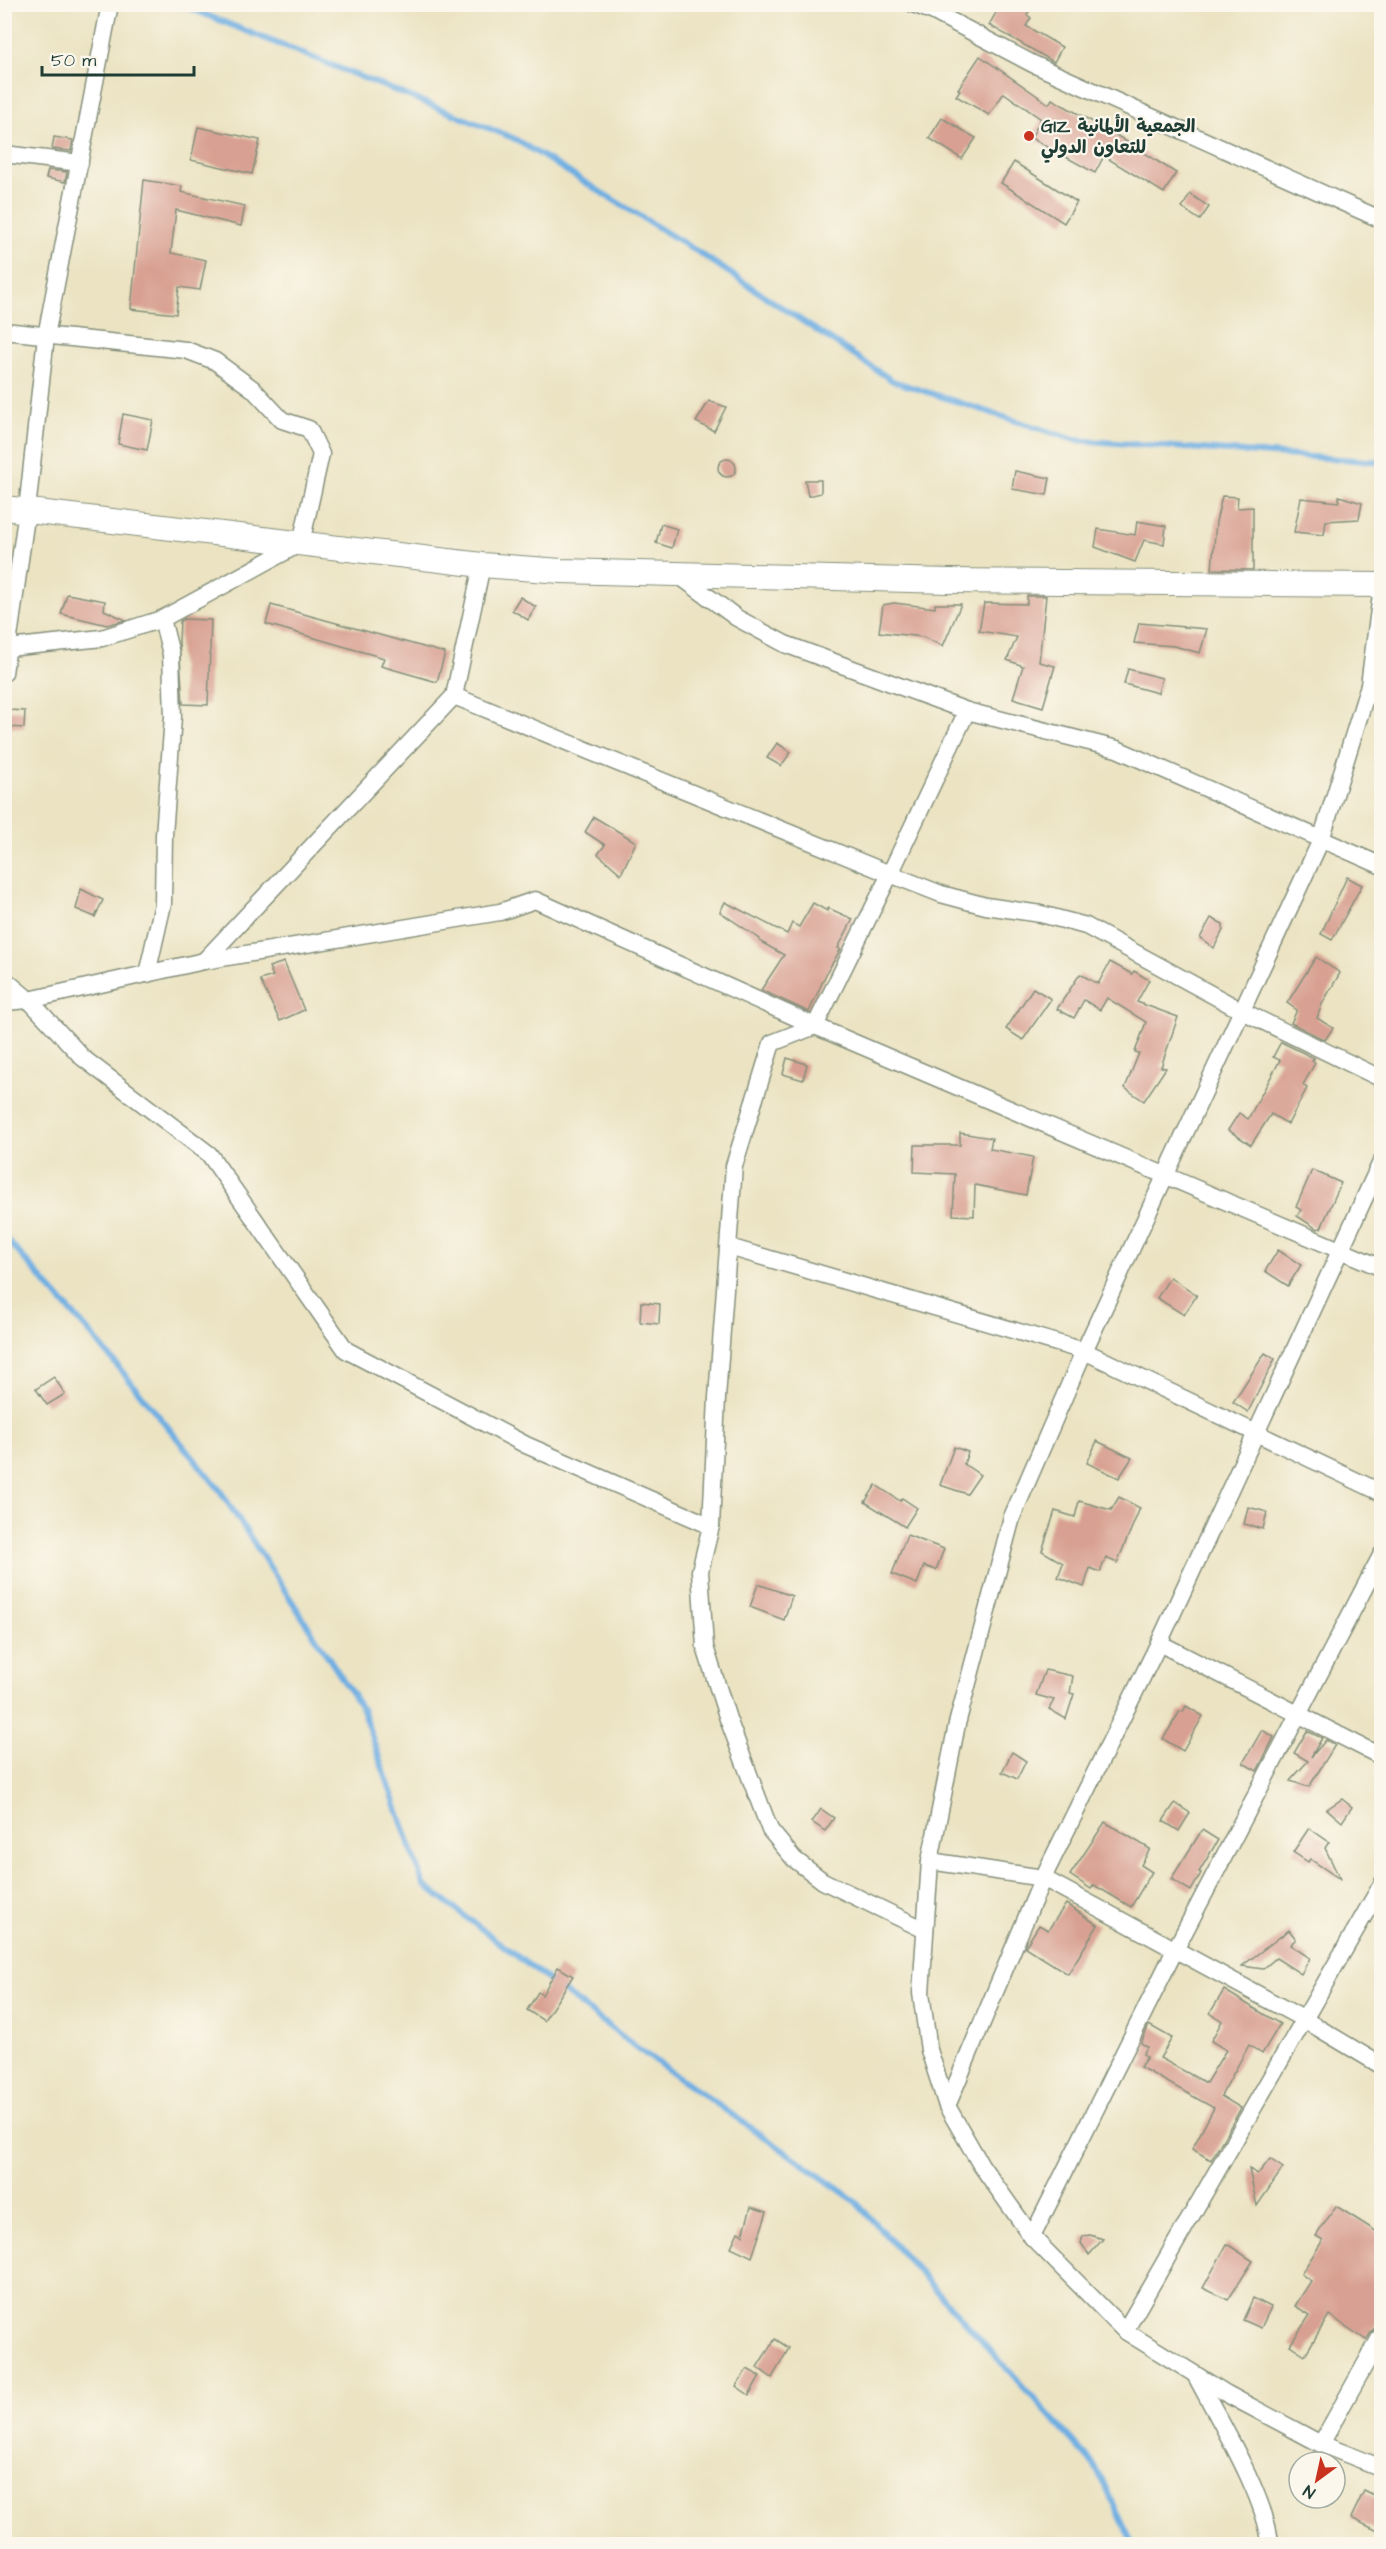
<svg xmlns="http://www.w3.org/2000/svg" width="1386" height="2549" viewBox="0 0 1386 2549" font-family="'Architects Daughter','Playpen Sans Arabic',sans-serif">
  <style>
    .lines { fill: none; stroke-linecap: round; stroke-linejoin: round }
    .stream { stroke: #6eaee2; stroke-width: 6 }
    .building { fill: #d8a092 }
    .minor-casing { stroke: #85907b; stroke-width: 19 }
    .secondary-casing { stroke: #85907b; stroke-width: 26 }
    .minor { stroke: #fff; stroke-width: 16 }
    .secondary { stroke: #fff; stroke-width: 24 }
    .poi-dot { fill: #c8321e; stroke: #fbf7ec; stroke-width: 2 }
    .labels { text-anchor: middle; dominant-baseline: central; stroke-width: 4.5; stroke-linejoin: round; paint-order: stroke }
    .poi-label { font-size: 18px; font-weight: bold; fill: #1f3d34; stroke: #fbf7ec; text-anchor: start }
  </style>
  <rect width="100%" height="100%" fill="#fbf7ec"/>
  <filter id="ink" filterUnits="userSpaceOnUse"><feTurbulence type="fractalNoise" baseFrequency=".0167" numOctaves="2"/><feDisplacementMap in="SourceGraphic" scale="12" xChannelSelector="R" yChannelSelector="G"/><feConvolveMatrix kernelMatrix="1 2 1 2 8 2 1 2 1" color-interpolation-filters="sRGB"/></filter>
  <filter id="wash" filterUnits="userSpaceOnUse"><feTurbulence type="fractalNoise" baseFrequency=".008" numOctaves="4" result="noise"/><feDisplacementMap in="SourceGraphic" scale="24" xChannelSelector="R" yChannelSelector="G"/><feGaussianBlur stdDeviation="1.35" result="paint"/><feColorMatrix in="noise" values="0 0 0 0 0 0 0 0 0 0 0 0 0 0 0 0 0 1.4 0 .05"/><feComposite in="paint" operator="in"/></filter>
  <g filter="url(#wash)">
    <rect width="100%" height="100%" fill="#ebe3c2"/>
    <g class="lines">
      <!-- stream -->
      <g class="stream">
        <polyline points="179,4 513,138 698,252 893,381 1075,440 1382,462"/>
        <polyline points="4,1236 96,1340 219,1489 362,1709 424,1885 637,2048 854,2200 1095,2466 1133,2544"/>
      </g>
    </g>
    <g id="blocks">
      <!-- building -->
      <g class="building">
        <polygon points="1001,4 1033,4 1027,15 1031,18 1026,26 1062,47 1054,62 989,25"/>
        <polygon points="980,56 1049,104 1052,99 1116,135 1176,173 1164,193 1104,156 1095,173 1031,138 1041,119 1004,93 989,115 956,96 960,90 958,89"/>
        <polygon points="942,118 976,138 962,159 929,138"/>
        <polygon points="198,127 260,140 252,174 191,160"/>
        <polygon points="54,137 73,140 71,151 52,149"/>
        <polygon points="1014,162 1077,202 1064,223 1001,183"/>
        <polygon points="48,170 67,172 65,182 46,178"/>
        <polygon points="144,180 182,186 181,192 245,206 241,226 176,210 171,253 206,260 200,290 179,287 176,314 131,309"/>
        <polygon points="1190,194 1209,207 1200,220 1182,208"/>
        <polygon points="709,401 726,407 714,431 696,422"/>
        <polygon points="123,414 153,420 147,450 118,444"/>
        <circle cx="727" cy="468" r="9"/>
        <polygon points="1015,471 1050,478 1047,495 1012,489"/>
        <polygon points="805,480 821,480 821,493 808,496"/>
        <polygon points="1222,496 1238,497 1237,508 1253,507 1253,570 1212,569 1216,522"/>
        <polygon points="1339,496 1362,503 1359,519 1326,521 1324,535 1294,532 1301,498 1339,502"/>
        <polygon points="1137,521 1166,526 1164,544 1144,540 1135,562 1095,547 1098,529 1135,535"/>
        <polygon points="661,524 677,529 672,548 656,543"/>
        <polygon points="67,594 105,601 104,610 126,620 107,625 61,614"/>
        <polygon points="1027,596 1046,596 1039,662 1055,666 1043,707 1013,698 1023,666 1007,660 1017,637 979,631 984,603 1027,604"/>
        <polygon points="520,597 536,607 528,620 512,610"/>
        <polygon points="894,603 935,608 935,604 961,604 943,646 923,637 879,632 883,605"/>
        <polygon points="271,605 445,653 437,682 381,666 384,658 266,624"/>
        <polygon points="184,619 211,620 208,705 183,704 179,642 180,621"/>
        <polygon points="1139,623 1207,629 1200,653 1174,646 1134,643"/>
        <polygon points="1128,669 1162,678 1158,693 1124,684"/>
        <polygon points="9,710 25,711 24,728 8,727"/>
        <polygon points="777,743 791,752 781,766 767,758"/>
        <polygon points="594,817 636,842 621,874 598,854 605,845 585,832"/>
        <polygon points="1347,877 1362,885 1332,940 1321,934"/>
        <polygon points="81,889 103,900 95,917 76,909"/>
        <polygon points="725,902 787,934 792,923 799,927 813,903 827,911 828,908 853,919 838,948 841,949 827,972 809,1012 761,990 784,955 759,941 760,939 720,912"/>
        <polygon points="1211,918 1223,924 1223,930 1214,948 1200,938"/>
        <polygon points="1316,957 1340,973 1322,1004 1317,1018 1333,1028 1325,1040 1291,1023 1297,1010 1287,1003"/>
        <polygon points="284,962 304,1010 280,1021 260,980 273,976 269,967"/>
        <polygon points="1110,962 1132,974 1134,971 1149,980 1137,1002 1178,1017 1161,1067 1166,1068 1144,1101 1125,1088 1139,1053 1135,1052 1146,1022 1107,998 1100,1010 1084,1000 1074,1018 1057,1009 1080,974 1098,984"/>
        <polygon points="1033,988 1051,999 1023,1040 1006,1029"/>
        <polygon points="1281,1042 1314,1058 1312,1061 1315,1063 1303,1085 1307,1088 1288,1124 1271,1114 1251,1145 1228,1130 1239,1113 1248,1119 1280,1060 1273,1057"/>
        <polygon points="787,1058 807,1064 803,1080 783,1074"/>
        <polygon points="960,1133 992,1138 990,1149 1033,1157 1026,1195 975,1185 974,1216 953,1215 955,1174 914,1172 915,1145 960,1145"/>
        <polygon points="1312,1170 1341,1183 1321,1228 1317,1229 1297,1216 1301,1210 1296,1207"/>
        <polygon points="1278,1250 1301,1265 1288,1286 1265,1271"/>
        <polygon points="1170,1277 1197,1295 1184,1315 1157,1298"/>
        <polygon points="641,1302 660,1304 659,1324 640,1322"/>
        <polygon points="1265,1353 1275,1359 1248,1412 1233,1402"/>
        <polygon points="54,1377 65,1394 47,1405 36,1389"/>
        <polygon points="1097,1441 1132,1458 1119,1478 1087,1463"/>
        <polygon points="954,1447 968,1452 964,1464 980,1475 967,1494 940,1485"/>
        <polygon points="876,1485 900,1501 902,1498 917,1508 905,1527 865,1502"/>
        <polygon points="1119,1497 1140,1508 1117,1563 1106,1558 1100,1572 1090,1568 1084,1587 1058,1577 1063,1563 1042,1551 1055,1511 1075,1517 1079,1501 1111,1510"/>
        <polygon points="1248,1507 1267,1512 1263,1529 1244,1524"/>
        <polygon points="907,1535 944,1549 936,1570 924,1566 917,1584 892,1574"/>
        <polygon points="758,1584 792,1596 784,1620 750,1607"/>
        <polygon points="1045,1670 1073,1676 1070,1693 1074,1694 1066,1719 1049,1709 1054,1700 1036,1695"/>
        <polygon points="1186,1706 1203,1716 1183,1751 1163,1739 1180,1711 1183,1712"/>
        <polygon points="1262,1730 1274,1737 1257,1771 1243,1763"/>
        <polygon points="1307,1731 1322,1738 1311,1757 1326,1740 1335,1745 1309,1787 1290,1781 1308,1761 1294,1753"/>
        <polygon points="1012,1752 1026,1761 1017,1779 1002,1772"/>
        <polygon points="1342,1799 1352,1807 1342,1822 1327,1809"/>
        <polygon points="1175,1803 1190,1813 1179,1831 1163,1821"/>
        <polygon points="821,1809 834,1818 825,1831 812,1822"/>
        <polygon points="1105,1822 1150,1849 1141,1865 1152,1872 1131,1907 1094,1885 1091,1889 1070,1875"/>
        <polygon points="1309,1828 1329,1842 1325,1848 1340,1879 1310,1859 1308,1862 1293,1852"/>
        <polygon points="1202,1830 1218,1840 1199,1872 1201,1873 1191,1891 1171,1879"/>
        <polygon points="1066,1904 1098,1925 1068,1974 1025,1947 1039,1925 1048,1930"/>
        <polygon points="1289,1930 1296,1939 1290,1945 1310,1958 1301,1974 1276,1958 1263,1969 1242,1966"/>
        <polygon points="558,1967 573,1976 544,2021 527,2010 538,1992 542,1995"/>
        <polygon points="1224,1990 1280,2024 1262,2054 1249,2045 1221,2096 1241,2108 1211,2160 1192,2149 1214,2108 1140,2067 1147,2057 1143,2054 1147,2047 1141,2043 1149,2025 1172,2038 1160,2058 1206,2083 1226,2050 1211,2041 1222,2021 1210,2013"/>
        <polygon points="1270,2159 1283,2168 1257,2206 1249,2169 1258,2174"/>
        <polygon points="1336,2206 1382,2235 1382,2317 1366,2340 1329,2315 1305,2355 1290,2345 1310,2315 1295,2306 1311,2281 1301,2274 1323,2240 1316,2236"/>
        <polygon points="751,2207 767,2212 752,2257 731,2247 738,2232 743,2235"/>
        <polygon points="1090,2235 1103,2239 1089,2255 1081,2243 1083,2236"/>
        <polygon points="1227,2244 1253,2261 1228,2300 1203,2288"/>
        <polygon points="1253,2298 1271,2307 1261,2328 1243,2320"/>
        <polygon points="775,2339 789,2348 772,2378 757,2367"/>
        <polygon points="747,2369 760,2376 749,2395 736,2386"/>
        <polygon points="1364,2491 1382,2500 1382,2533 1351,2518"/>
      </g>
    </g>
  </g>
  <g filter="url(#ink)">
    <use href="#blocks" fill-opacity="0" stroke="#85907b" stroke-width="1.5"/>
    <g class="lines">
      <defs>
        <g id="minor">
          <polyline points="913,4 932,11 1033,64 1382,220"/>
          <polyline points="4,154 80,163"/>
          <polyline points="4,331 186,350 215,361 253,389 282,420 309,429 321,454 301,543 162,619 102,638 8,648"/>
          <polyline points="482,565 454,696 890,874 815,1026 772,1043 734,1166 717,1398 711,1526 700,1571 705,1647 728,1719 770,1830 794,1859 823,1881 925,1930"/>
          <polyline points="677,574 737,618 785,644 967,711 1117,749 1382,866"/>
          <polyline points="1382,587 1369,685 1321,840 1084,1351 1012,1517 957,1724 930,1861 921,1993 929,2050 947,2106 981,2165 1032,2237 1125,2331 1227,2394 1321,2444 1382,2468"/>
          <polyline points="4,673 27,510 46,336 110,4"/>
          <polyline points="967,711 890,874 941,894 986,906 1041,914 1086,926 1242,1011 1382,1079"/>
          <polyline points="204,961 454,696"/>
          <polyline points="147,974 163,904 164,835 173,717 171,654 162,619"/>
          <polyline points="4,979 29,1000 83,1058 209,1154 346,1350 526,1445 711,1526"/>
          <polyline points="4,1002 29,1000 204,961 500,912 535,900 815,1026 1382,1268"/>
          <polyline points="729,1247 1084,1351 1382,1493"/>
          <polyline points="1159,1643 1382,1757"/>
          <polyline points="930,1861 1043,1878 1305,2020 1382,2066"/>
          <polyline points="947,2106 1043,1878 1159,1643 1382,1160"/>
          <polyline points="1032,2237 1175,1950 1382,1554"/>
          <polyline points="1125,2331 1382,1884"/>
          <path d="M1196,2376C1218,2418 1267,2499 1270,2544"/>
          <polyline points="1321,2444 1382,2334"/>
        </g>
        <polyline id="secondary" points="4,508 482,565 561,571 949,581 1382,585"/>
      </defs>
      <!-- minor casing -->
      <use href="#minor" class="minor-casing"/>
      <!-- secondary casing -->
      <use href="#secondary" class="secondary-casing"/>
      <!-- minor -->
      <use href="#minor" class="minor"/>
      <!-- secondary -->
      <use href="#secondary" class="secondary"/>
    </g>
  </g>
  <!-- markers -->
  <circle class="poi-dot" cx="1029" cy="136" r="6"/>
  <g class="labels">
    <!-- poi labels -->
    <g class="poi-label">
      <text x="1041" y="126">GIZ الجمعية الألمانية<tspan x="1041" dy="21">للتعاون الدولي</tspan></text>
    </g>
  </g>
  <!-- margin -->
  <rect width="1386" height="2549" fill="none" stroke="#fbf7ec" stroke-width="24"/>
  <!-- north arrow -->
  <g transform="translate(1317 2480) rotate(213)"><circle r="28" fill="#fbf7ec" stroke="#a3ada2" stroke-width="1.5"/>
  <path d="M0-4.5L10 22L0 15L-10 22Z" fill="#c8321e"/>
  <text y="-9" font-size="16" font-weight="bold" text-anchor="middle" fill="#1f3d34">N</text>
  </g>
  <!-- scale -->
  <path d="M42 66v9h152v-9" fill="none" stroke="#1f3d34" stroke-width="3"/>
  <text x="51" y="66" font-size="18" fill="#1f3d34" stroke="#fbf7ec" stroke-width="4.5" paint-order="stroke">50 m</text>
</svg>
